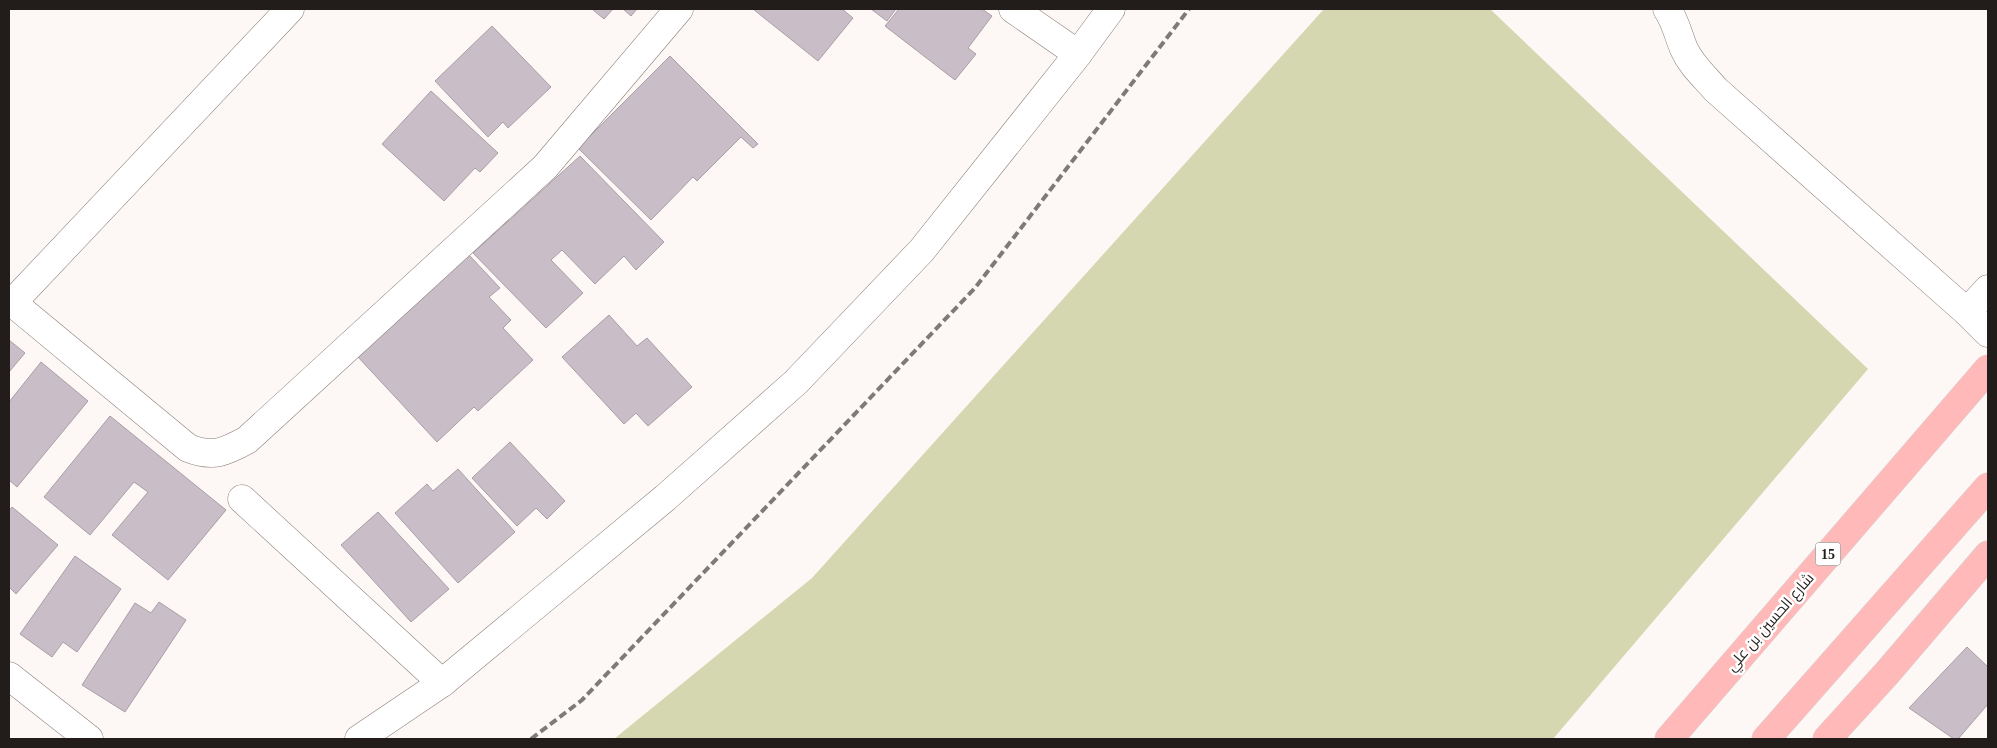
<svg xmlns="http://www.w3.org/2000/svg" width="1997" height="748" viewBox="0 0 1997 748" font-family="'Times New Roman',Cairo,serif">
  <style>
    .green { fill: #d5d7b0 }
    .building { fill: #c9bec7; stroke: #a89ea6 }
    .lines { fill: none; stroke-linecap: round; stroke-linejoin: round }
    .minor-casing { stroke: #8a7d79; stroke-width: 29 }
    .highway-casing { stroke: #d7d6d6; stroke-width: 29 }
    .minor { stroke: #fff; stroke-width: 28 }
    .highway { stroke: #ffb9b8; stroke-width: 28 }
    .rail { stroke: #7f7a78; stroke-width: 4; stroke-dasharray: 8 4; stroke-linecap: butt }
    .labels { text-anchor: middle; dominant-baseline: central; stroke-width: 5; stroke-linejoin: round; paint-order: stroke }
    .shield { fill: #fff; stroke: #64615f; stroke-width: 1 }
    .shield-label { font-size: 14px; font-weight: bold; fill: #221d1b }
    .street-label { font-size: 15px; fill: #221d1b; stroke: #fff }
  </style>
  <rect width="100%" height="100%" fill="#fdf7f5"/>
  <!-- green -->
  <polygon class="green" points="1324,9 1490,9 1868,369 1553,739 614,739 812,578"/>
  <!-- building -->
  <g class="building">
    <polygon points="592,9 613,9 604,19"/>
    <polygon points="623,9 637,9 631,16"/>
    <polygon points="753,9 842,9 853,18 818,61"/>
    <polygon points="871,9 896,9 887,21"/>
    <polygon points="899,9 982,9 992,16 968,48 976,54 955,80 885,26"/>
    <polygon points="492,26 551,87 508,128 503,122 488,137 435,81"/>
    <polygon points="670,56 758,144 753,148 741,137 697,181 693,177 651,220 578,148"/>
    <polygon points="431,91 498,153 480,172 475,168 444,201 382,144"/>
    <polygon points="580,156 664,242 636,270 624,256 595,284 562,250 551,260 583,293 546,328 473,253"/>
    <polygon points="469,255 500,288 489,297 511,320 503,328 533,360 478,411 474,407 437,442 358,357"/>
    <polygon points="609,315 637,346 647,338 692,387 648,426 636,413 624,424 562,357"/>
    <polygon points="9,340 25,353 9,372"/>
    <polygon points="41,362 88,401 17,487 9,480 9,402"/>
    <polygon points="110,416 226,510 168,580 112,535 148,492 134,482 90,535 44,497"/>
    <polygon points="510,442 565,501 547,519 536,508 517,526 472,478"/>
    <polygon points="458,469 515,532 458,583 395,513 427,484 433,491"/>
    <polygon points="12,507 58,545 16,594 9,587 9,511"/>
    <polygon points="378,512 449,589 411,622 341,545"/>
    <polygon points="75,556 121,589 77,652 63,642 52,657 20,634"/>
    <polygon points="159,602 186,620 125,712 82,685 135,603 151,613"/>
    <polygon points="1967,647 1988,667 1988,704 1958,739 1954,739 1909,708"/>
  </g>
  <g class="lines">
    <defs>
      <g id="minor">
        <polyline points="1013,9 1078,54"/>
        <path d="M1667,9C1676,22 1678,35 1684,49C1691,65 1705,77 1716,90L1967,312L1988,333"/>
        <path d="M9,300L188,448C213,458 225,452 247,440L545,167L679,9"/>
        <polyline points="12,303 290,9"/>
        <polyline points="1967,312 1988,289"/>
        <polyline points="242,499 442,683"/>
        <polyline points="9,676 89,739"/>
        <polyline points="359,739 442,683 665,498 796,382 922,250 1078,54 1111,9"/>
      </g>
      <g id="highway">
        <polyline points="1669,739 1988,369"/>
        <polyline points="1766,739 1988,487"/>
        <polyline points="1827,739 1887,673 1988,555"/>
      </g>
    </defs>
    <!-- minor casing -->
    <use href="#minor" class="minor-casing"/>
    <!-- highway casing -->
    <use href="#highway" class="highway-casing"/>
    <!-- minor -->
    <use href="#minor" class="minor"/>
    <!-- highway -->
    <use href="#highway" class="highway"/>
    <!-- rail -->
    <polyline class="rail" points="531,739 582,700 975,288 1189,9"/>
  </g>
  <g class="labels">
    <!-- shield labels -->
    <rect class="shield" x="1815.5" y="542.5" width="25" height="23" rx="4"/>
    <g class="shield-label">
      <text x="1828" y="554">15</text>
    </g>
    <!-- street labels -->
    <g class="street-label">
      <text transform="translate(1770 622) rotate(-49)">شارع الحسين بن علي</text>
    </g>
  </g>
  <!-- border -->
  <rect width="1997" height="748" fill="none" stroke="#221d1b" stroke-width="20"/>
</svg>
